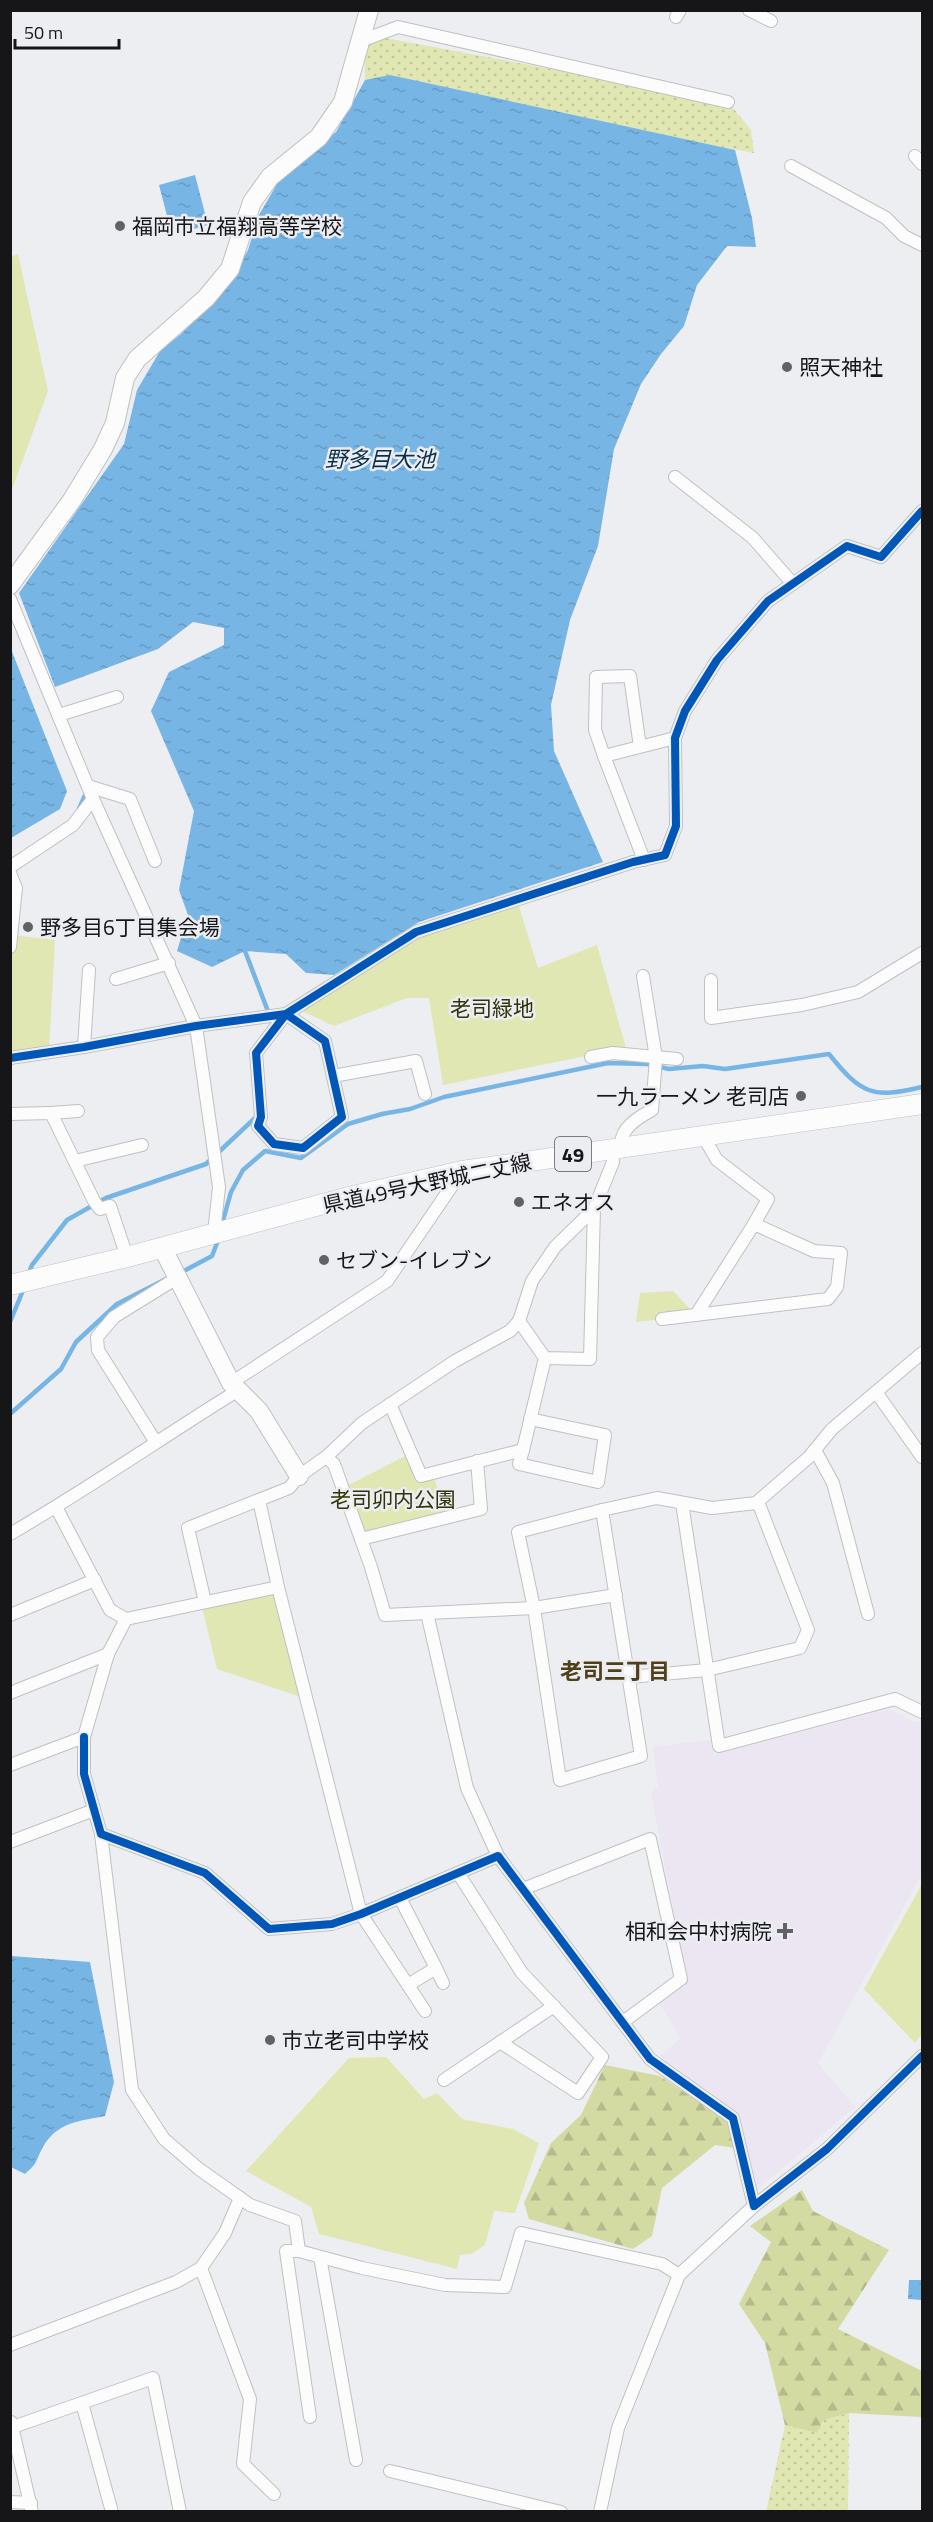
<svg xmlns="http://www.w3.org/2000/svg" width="933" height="2522" viewBox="0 0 933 2522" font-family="'Titillium Web','Noto Sans JP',sans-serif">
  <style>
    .medical { fill: #ece5f2 }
    .grass { fill: url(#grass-dots) }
    .forest { fill: url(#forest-firs) }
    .green { fill: #e1e7b2 }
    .water { fill: url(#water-ripples) }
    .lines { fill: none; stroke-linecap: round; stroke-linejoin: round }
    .stream { stroke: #77b5e4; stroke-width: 4.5 }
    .street-casing { stroke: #bfc0c2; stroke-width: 14 }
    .secondary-casing { stroke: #bfc0c2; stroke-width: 20 }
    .primary-casing { stroke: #bfc0c2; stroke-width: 21 }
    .street { stroke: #fcfcfd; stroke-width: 12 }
    .secondary { stroke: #fcfcfd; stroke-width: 18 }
    .primary { stroke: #fcfcfd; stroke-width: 20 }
    .cycleway-casing { stroke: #ecedf2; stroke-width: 11 }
    .cycleway { stroke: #0057b8; stroke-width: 8 }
    .poi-dot { fill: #616264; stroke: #ecedf2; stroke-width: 2 }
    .labels { text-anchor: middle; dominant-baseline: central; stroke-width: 5; stroke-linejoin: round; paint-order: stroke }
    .shield { fill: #ecedf2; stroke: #565659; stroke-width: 1.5 }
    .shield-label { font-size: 20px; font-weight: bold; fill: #161618 }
    .poi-label { font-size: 21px; fill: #161618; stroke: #ecedf2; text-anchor: start }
    .park-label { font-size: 21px; fill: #2f3306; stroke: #ecedf2 }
    .street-label { font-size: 21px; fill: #161618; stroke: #ecedf2 }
    .water-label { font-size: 22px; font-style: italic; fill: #0a2f4a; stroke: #ecedf2 }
    .neighbourhood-label { font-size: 22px; font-weight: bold; fill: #4f4018; stroke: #ecedf2 }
  </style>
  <defs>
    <pattern id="grass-dots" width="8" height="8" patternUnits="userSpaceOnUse" patternTransform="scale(1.5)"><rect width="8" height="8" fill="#e1e7b2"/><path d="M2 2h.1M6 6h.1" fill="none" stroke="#c0c598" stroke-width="1.8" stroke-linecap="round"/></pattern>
    <pattern id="forest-firs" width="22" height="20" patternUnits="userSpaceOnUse" patternTransform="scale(1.5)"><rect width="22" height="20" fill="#d3daa2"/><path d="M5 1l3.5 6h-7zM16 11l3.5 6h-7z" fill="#b4ba8b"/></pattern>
    <pattern id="water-ripples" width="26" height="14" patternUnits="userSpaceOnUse" patternTransform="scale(1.5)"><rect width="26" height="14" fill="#77b5e4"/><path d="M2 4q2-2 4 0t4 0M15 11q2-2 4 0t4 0" fill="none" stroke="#669bc3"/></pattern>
  </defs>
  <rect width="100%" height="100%" fill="#edeef1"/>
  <!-- medical -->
  <polygon class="medical" points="890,1709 913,1722 922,1722 922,1874 818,2063 855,2107 758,2189 737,2114 660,2056 681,2038 659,2003 687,1981 651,1793 658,1787 653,1747 710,1740 714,1755"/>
  <!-- grass -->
  <g class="grass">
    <polygon points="364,34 728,102 751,130 754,153 365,80"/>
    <polygon points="849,2413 848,2511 766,2512 785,2425 817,2433 823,2420"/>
  </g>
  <!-- forest -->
  <g class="forest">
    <polygon points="605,2065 660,2076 729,2122 735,2148 715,2145 662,2188 652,2236 633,2249 529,2219 524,2203 551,2143 581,2115"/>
    <polygon points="802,2190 813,2211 889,2250 838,2329 922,2371 922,2417 849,2413 823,2420 817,2433 785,2425 765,2343 739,2304 771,2242 750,2226"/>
  </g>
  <!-- green -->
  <g class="green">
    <polygon points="18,254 48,391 11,492 10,257"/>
    <polygon points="517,900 538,968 597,945 626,1048 443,1085 429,998 407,998 334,1026 296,1008 416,932"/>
    <polygon points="12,935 55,940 49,1052 11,1058"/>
    <polygon points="673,1291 696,1315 636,1322 640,1293"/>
    <polygon points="411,1453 421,1476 432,1473 449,1519 361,1539 343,1488"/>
    <polygon points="278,1587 307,1699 217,1669 201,1603"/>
    <polygon points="922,1884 922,2034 915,2043 864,1989"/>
    <polygon points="386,2057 424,2099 437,2093 462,2119 513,2129 539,2143 515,2213 494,2211 485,2245 471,2254 460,2255 457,2269 319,2234 311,2207 246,2171 349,2058"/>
  </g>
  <!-- water -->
  <g class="water">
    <polygon points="390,75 735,150 752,218 756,247 727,246 697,285 684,326 661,354 641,384 614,449 598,546 570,620 551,705 554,751 603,862 419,922 334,975 306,973 286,954 245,951 212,967 177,951 188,915 179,890 194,811 151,711 169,672 224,645 224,628 193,622 158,649 55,687 19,593 124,444 137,390 160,351 181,334 224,291 248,250 259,215 281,177 336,132 365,80"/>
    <polygon points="195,175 208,225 172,235 159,185"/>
    <polygon points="11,649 67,791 60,809 11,838"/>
    <path d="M11,1956L90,1962L114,2082L105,2116C80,2121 57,2122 43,2147C35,2161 39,2162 25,2174L11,2167Z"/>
    <polygon points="909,2280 922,2280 922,2300 908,2299"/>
  </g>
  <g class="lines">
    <!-- stream -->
    <g class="stream">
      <polyline points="79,809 86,793"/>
      <polyline points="245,951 269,1014"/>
      <path d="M222,1224L231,1192L243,1170L265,1151L301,1158L348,1124L382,1114L410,1109L444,1097L608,1063L647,1064L669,1069L703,1066L725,1069L829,1054C861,1094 872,1099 922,1087"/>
      <polyline points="180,1273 212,1256 219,1238"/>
      <polyline points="28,1275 32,1265 67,1220 106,1198 206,1164 255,1118"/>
      <polyline points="10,1322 24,1288"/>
      <polyline points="10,1414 61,1369 76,1342 117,1304 170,1277"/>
    </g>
    <defs>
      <g id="street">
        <polyline points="749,10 771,21"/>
        <polyline points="676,17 680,10"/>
        <polyline points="364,34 369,38 398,27 728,102"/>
        <polyline points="915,156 922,164"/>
        <polyline points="791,166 886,218 904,236 922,245"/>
        <polyline points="675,477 753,538 793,584"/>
        <polyline points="10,599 93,799 196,1026 219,1187 214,1233"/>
        <polyline points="59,715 117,697"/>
        <polyline points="640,747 630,676 596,677 595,730 604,756 675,738"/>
        <polyline points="604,756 644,860"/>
        <polyline points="88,786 130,799 155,861"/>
        <polyline points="10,867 73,825 93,799"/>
        <polyline points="10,873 16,888 10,947"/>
        <polyline points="116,979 169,963"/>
        <polyline points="711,980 711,1018 802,1005 858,992 922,953"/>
        <polyline points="84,1047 89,970"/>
        <polyline points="591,1057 613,1053 677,1059"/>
        <polyline points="10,1058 84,1047 196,1026 286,1014 325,1041 342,1117 303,1148 274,1144 258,1126 261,1117 256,1053 286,1014 416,932 633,862 665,855 676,826 675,738 685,711 717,660 768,601 847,546 881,557 922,511"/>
        <polyline points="333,1076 416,1061 425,1094"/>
        <polyline points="51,1113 78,1111"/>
        <polyline points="10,1114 51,1113 94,1201 100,1209 110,1206 127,1257"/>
        <path d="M622,1147C618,1129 639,1117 652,1110L656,1058L643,976"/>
        <polyline points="75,1161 142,1145"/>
        <polyline points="696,1315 754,1224"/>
        <polyline points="662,1319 828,1299 837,1287 841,1253 814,1251 754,1224 768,1199 717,1160 703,1136"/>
        <polyline points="519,1321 545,1358 590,1359 594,1209"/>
        <polyline points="231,1383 387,1281 462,1171"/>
        <polyline points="876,1392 922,1457"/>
        <polyline points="390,1404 421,1476 523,1450"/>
        <polyline points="530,1419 605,1435 598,1482 519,1464 523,1450 545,1358"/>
        <polyline points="155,1441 98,1350 97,1337 114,1317 177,1278"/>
        <polyline points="815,1450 833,1483 868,1614"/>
        <polyline points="326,1457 334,1464 371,1567 385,1615 427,1613"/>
        <polyline points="682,1503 719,1746 895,1699 922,1712"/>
        <polyline points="56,1507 110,1610 126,1619"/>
        <polygon points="602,1510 641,1756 560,1780 534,1608 518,1532"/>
        <polyline points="602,1510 657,1498 712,1508 756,1503 809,1457 832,1429 922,1353"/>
        <path d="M10,1534C88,1489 161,1438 237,1391"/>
        <polyline points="361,1539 481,1509 477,1461"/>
        <polyline points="278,1587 361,1914 425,2011"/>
        <polyline points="205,1602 188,1528 289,1488 299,1476 326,1457 362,1423 455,1361 510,1331 519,1321 532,1281 555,1247 594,1209 613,1162 612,1148"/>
        <polyline points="10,1615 95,1580"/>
        <polyline points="629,1677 707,1670 800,1648 808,1630 758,1502"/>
        <polyline points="10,1693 108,1654"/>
        <polyline points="84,1737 84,1774 101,1834 205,1873 269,1929 332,1924 361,1914 498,1856 650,2059 733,2118 754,2206 827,2149 922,2056"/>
        <polyline points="10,1765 84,1737 108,1654 126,1619 278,1587 259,1500"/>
        <polyline points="101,1834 132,2090 164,2139 199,2169 250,2205 295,2221 299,2251 362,2268 445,2285 505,2287 521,2233 662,2264 679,2275"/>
        <polyline points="10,1842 94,1810"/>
        <polyline points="498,1856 467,1788 427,1613 534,1608 616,1595"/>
        <polyline points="458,1873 522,1973 602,2057 578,2093 500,2042"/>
        <polyline points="523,1889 650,1839 681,1979 623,2022"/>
        <polyline points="400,1898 436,1968 408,1985"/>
        <polyline points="436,1968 443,1983"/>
        <polyline points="444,2080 554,2006"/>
        <polyline points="299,2251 286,2251 310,2417"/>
        <polyline points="320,2257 356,2460"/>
        <polyline points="201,2268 250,2399 243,2464 274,2494"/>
        <polyline points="10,2345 176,2282 201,2268 225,2233 240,2198"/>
        <polyline points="82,2403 112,2512"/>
        <polyline points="11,2422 32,2512"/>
        <polyline points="10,2431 13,2427 153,2378 180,2512"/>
        <polyline points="390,2471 561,2512"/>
        <polyline points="10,2502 31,2503"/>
        <polyline points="600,2512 618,2428 679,2275 754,2206"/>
      </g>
      <g id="secondary">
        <polyline points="10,585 72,500 103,449 115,423 125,378 137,359 206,298 230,269 252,202 270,177 319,137 343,102 369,10"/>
        <polyline points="162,1247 231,1383 259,1411 299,1476"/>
      </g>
      <polyline id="primary" points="10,1285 127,1257 353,1196 462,1171 922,1104"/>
    </defs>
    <!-- street casing -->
    <use href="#street" class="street-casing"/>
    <!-- secondary casing -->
    <use href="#secondary" class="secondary-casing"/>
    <!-- primary casing -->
    <use href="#primary" class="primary-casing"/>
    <!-- street -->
    <use href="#street" class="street"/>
    <!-- secondary -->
    <use href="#secondary" class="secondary"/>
    <!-- primary -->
    <use href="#primary" class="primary"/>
    <defs>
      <g id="cycleway">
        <polyline points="10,1058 84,1047 196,1026 286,1014 325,1041 342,1117 303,1148 274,1144 258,1126 261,1117 256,1053 286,1014 416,932 633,862 665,855 676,826 675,738 685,711 717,660 768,601 847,546 881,557 922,511"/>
        <polyline points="84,1737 84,1774 101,1834 205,1873 269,1929 332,1924 361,1914 498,1856 650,2059 733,2118 754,2206 827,2149 922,2056"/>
      </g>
    </defs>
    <!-- cycleway casing -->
    <use href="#cycleway" class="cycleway-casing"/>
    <!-- cycleway -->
    <use href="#cycleway" class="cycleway"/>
  </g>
  <!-- markers -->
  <g class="poi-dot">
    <circle cx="120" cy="226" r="6"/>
    <circle cx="787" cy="367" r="6"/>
    <circle cx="28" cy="927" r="6"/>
    <circle cx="801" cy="1096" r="6"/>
    <circle cx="519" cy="1202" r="6"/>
    <circle cx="324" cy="1260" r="6"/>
    <path d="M782 1922h6v6h6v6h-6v6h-6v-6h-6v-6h6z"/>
    <circle cx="270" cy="2040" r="6"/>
  </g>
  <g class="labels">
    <!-- shield labels -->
    <rect class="shield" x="555" y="1137" width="36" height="34" rx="4.5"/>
    <g class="shield-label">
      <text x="573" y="1154">49</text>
    </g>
    <!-- poi labels -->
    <g class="poi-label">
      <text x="132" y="226">福岡市立福翔高等学校</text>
      <text x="799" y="367">照天神社</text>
      <text x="40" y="927">野多目6丁目集会場</text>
      <text x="789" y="1096" text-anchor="end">一九ラーメン 老司店</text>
      <text x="531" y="1202">エネオス</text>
      <text x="336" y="1260">セブン-イレブン</text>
      <text x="772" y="1931" text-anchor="end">相和会中村病院</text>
      <text x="282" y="2040">市立老司中学校</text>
    </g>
    <!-- park labels -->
    <g class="park-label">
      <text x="492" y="1008">老司緑地</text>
      <text x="393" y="1499">老司卯内公園</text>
    </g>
    <!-- street labels -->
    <g class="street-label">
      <text transform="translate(427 1183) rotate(-12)">県道49号大野城二丈線</text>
    </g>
    <!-- water labels -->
    <g class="water-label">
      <text x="380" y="459">野多目大池</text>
    </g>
    <!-- neighbourhood labels -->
    <g class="neighbourhood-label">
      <text x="615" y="1671">老司三丁目</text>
    </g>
  </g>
  <!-- border -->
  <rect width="933" height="2522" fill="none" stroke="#161618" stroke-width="24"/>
  <!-- scale -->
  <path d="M15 39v9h104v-9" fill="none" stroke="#161618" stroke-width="3"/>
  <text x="24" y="39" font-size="18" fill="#161618" stroke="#ecedf2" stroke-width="4.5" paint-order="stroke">50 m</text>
</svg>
